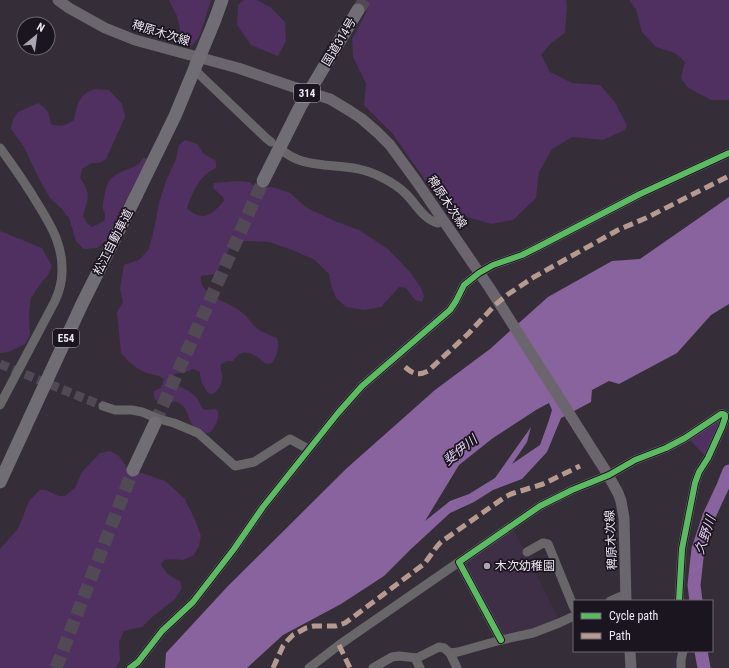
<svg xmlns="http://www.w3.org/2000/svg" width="729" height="668" viewBox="0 0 729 668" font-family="'Roboto Condensed','Noto Sans JP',sans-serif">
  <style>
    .built { fill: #3e2f47 }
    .green { fill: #4f3060 }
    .water { fill: #89639e; fill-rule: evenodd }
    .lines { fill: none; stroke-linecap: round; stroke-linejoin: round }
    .river { stroke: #89639e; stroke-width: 13 }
    .minor-tunnel { stroke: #514a55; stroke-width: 9; stroke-dasharray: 9 4.5; stroke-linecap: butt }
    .highway-tunnel { stroke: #514a55; stroke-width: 13; stroke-dasharray: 13 6; stroke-linecap: butt }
    .minor { stroke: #69666a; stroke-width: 9 }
    .major { stroke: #6b656d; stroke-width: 11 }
    .highway { stroke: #716d74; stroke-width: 13 }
    .highway-bridge { stroke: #716d74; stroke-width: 13 }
    .quiet { stroke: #b69a8f; stroke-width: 5; stroke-dasharray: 10 5; stroke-linecap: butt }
    .cycleway-casing { stroke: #1a151e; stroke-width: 8 }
    .cycleway { stroke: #5cba63; stroke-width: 6 }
    .poi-dot { fill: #ada6b2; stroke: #1a151e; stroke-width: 1.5 }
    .labels { text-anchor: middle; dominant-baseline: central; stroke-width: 3.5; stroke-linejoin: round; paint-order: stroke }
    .shield { fill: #1a151e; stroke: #aea7b3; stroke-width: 1 }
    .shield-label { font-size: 11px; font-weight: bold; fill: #eee6f3 }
    .street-label { font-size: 12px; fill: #eee6f3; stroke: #1a151e }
    .poi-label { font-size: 12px; fill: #eee6f3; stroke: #1a151e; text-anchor: start }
    .water-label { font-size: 13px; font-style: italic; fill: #e4cef2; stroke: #1a151e }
  </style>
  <rect width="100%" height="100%" fill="#352e39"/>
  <!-- built -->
  <polygon class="built" points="512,526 559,619 537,627 502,635 464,562"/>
  <!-- green -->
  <g class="green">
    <polygon points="169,0 211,0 199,37 192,46 183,42 177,16"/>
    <polygon points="244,0 257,0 270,7 285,22 286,41 278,56 251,45 237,25 238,5"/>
    <polygon points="356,0 566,0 567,6 565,33 551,43 541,55 550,72 572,83 600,85 614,101 627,125 625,130 603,140 572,137 552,149 539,172 536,198 513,220 491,224 468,217 440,201 392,133 364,105 366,83 353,57 352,39 367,11"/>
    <polygon points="629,0 729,0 729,100 711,100 687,87 681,78 685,62 675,53 656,47 642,32 636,9"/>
    <path d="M95,89L109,90L122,104L125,117L106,159L99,163H91L82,169L80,178C92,195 88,198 83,216L87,223L92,227L104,221C106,214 105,215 103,209C102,203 106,186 109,181C116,172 128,170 137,165C139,164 141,161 143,158H148L134,186L119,213L108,239L97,248L84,249L76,241L69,218L62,209L50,198L39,179L24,147L11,129L13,119L18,112L38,103C48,109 49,113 51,124C62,127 64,126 74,120C77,105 79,94 95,89Z"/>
    <path d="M185,140L197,144L204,154L216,161V168C212,170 208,172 205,175C196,184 191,196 187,208C195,216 203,219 213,212C217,208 221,205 224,200L223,197L213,188L214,183L237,181L250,182L252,185L276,188L290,193L307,208L337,222L359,230L388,249L410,272L421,288L424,296L422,302L415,300L406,288L399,287L381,307L364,310L346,307L336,298L331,285L329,274L315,260L290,249L269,242L247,241L232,243L225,258L215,274L201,276C198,295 228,302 240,311C242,313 245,314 247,317C250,320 252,324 255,327C261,332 269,335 277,338C280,347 277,355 272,363L266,364C259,358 249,349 240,354C237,355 235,359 233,361H227L221,364C220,368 221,369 222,374C223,381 220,390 213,394L208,393C203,386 200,380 200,372L193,369C187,372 182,374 176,373L173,376L172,380C182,391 197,390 201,407L205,410L215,409L218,411C219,420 216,425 211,432C202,435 195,430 191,422C187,416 188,410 182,405C173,396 151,410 154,391L161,388L164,379L159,376L146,373L137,368L129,362L121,353L117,312L123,302L120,289L124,265L139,260L149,249L155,225L159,203L166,181L176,159L179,145Z"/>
    <polygon points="0,231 42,248 52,266 48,275 41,283 31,298 29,313 30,335 25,344 8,352 0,353"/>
    <polygon points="719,420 719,424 705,456 688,438"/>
    <path d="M110,451L119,456L127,468L165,481L185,499L195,520L201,536L199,546L194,555L183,560L172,559L164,560L161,564C165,573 171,577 180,581L182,588L175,599L151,618L142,627L124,631L119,642L120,660L116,668H0V549L18,529L29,501L40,490H46L59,496H65L75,488L82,472L100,453Z"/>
  </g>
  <!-- water -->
  <path class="water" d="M729,197V304L711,315L677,353L619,384L609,381L592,390L591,402L561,418L547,452L522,479L493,490L474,502L450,513L411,549L384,576L341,604L283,635L247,668H165L166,653L228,586L347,468L435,390L490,349L548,297L612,261L640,259L699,218ZM549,403L552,410L548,423L540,445L512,464L527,442L531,427L495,478L469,494L450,501L425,521L459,465L493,438L536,410Z"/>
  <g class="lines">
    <!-- river -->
    <g class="river">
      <polyline points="696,601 694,585 698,549 709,516 723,486 729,471"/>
      <polyline points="701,651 704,668"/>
    </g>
    <!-- minor-tunnel -->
    <polyline class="minor-tunnel" points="0,364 103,406"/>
    <!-- highway-tunnel -->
    <g class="highway-tunnel">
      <polyline points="358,10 365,0"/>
      <polyline points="155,423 263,181"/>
      <polyline points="56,668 133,470"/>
    </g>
    <!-- minor -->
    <g class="minor">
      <polyline points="194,64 196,71 201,76 266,138 271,142"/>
      <path d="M0,148C14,167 27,186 39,206C52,227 63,246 62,272C62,282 59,292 55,301L0,405"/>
      <path d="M283,151C288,155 293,158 299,160C307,163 316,164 324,165C346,167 363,167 383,178C391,182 400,188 406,194C416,204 424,220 438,223L443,220"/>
      <polyline points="103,406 115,410 132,410 142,412 159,419 174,423 198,433 235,466 254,462 290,439 308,449"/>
      <polyline points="527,552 543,543 548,544 574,608"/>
      <polyline points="610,601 626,594"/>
      <polyline points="501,640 459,562 540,506 572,490 609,475 635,460 666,448 685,438 721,414 723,414 725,415 725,418 722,427 708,458 699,472 695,483 682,549 679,601"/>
      <polyline points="450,653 458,652 501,640 533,633 559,623 574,616"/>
      <polyline points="415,658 420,668"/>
      <polyline points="130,668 138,662 162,631 193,602 234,549 263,507 338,413 362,386 450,310 456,301 464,285 479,273 493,265 522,255 538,247 640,194 729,153"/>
      <polyline points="309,668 339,645 459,562"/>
      <polyline points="373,668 392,657 399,656 417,658 439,647 444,648 450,653 457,668"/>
      <polyline points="681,668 681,660 683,651"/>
    </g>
    <!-- major -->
    <g class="major">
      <polyline points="58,0 69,8 105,28 135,40 238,68 308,92 330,99 350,111 362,119 378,133 390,145 417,182 489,287 607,473 618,493 621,501 624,518 626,601"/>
      <polyline points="630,651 631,668"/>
    </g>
    <!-- highway -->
    <g class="highway">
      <polyline points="214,22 222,0"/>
      <polyline points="263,181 300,107 358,10"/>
      <polyline points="133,470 155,423"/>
      <polyline points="0,482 82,304 136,196"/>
    </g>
    <!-- highway-bridge -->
    <polyline class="highway-bridge" points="136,196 175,116 214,22"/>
    <!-- quiet -->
    <g class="quiet">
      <path d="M405,367C413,374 418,376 428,371L468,334L495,305L507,295L534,277L618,230L646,218L729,176"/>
      <polyline points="339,645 350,668"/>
      <path d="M273,668L283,646L288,640L293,635L306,628L314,626H336L345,623L424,564C430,557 434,549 441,542L505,497L511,494L543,484L580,466"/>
    </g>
    <defs>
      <g id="cycleway">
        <polyline points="501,640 459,562 540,506 572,490 609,475 635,460 666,448 685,438 721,414 723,414 725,415 725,418 722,427 708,458 699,472 695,483 682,549 679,601"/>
        <polyline points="130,668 138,662 162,631 193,602 234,549 263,507 338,413 362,386 450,310 456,301 464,285 479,273 493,265 522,255 538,247 640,194 729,153"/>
      </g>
    </defs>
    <!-- cycleway casing -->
    <use href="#cycleway" class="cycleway-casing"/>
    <!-- cycleway -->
    <use href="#cycleway" class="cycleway"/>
  </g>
  <!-- markers -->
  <circle class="poi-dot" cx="487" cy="566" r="4"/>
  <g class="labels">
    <!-- shield labels -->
    <g class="shield">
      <rect x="294" y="84" width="26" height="18" rx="3"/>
      <rect x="53" y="329" width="26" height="18" rx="3"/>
    </g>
    <g class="shield-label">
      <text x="307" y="93">314</text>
      <text x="66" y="338">E54</text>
    </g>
    <!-- street labels -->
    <g class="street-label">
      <text transform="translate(161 33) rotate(17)">稗原木次線</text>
      <text transform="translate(339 42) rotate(-59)">国道314号</text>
      <text transform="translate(447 202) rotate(56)">稗原木次線</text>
      <text transform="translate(113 242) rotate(-63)">松江自動車道</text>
      <text transform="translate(611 540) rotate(-93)">稗原木次線</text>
    </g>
    <!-- poi labels -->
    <g class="poi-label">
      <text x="495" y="566">木次幼稚園</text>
    </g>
    <!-- water labels -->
    <g class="water-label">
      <text transform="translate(460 450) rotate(-39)">斐伊川</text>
      <text transform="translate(705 535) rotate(-71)">久野川</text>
    </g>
  </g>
  <!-- legend -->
  <rect x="573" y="600" width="140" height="52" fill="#1a151e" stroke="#6f6973"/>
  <rect x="581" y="613" width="20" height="6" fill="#5cba63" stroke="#6f6973"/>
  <text x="609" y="620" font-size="12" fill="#eee6f3">Cycle path</text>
  <rect x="581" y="633" width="20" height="6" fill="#b69a8f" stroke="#6f6973"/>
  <text x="609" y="640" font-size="12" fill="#eee6f3">Path</text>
  <!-- north arrow -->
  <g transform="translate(36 36) rotate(29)"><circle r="19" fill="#1a151e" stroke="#6f6973"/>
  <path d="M0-3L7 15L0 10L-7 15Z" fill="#ada6b2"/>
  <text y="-6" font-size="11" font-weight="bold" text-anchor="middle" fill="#eee6f3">N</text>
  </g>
</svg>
